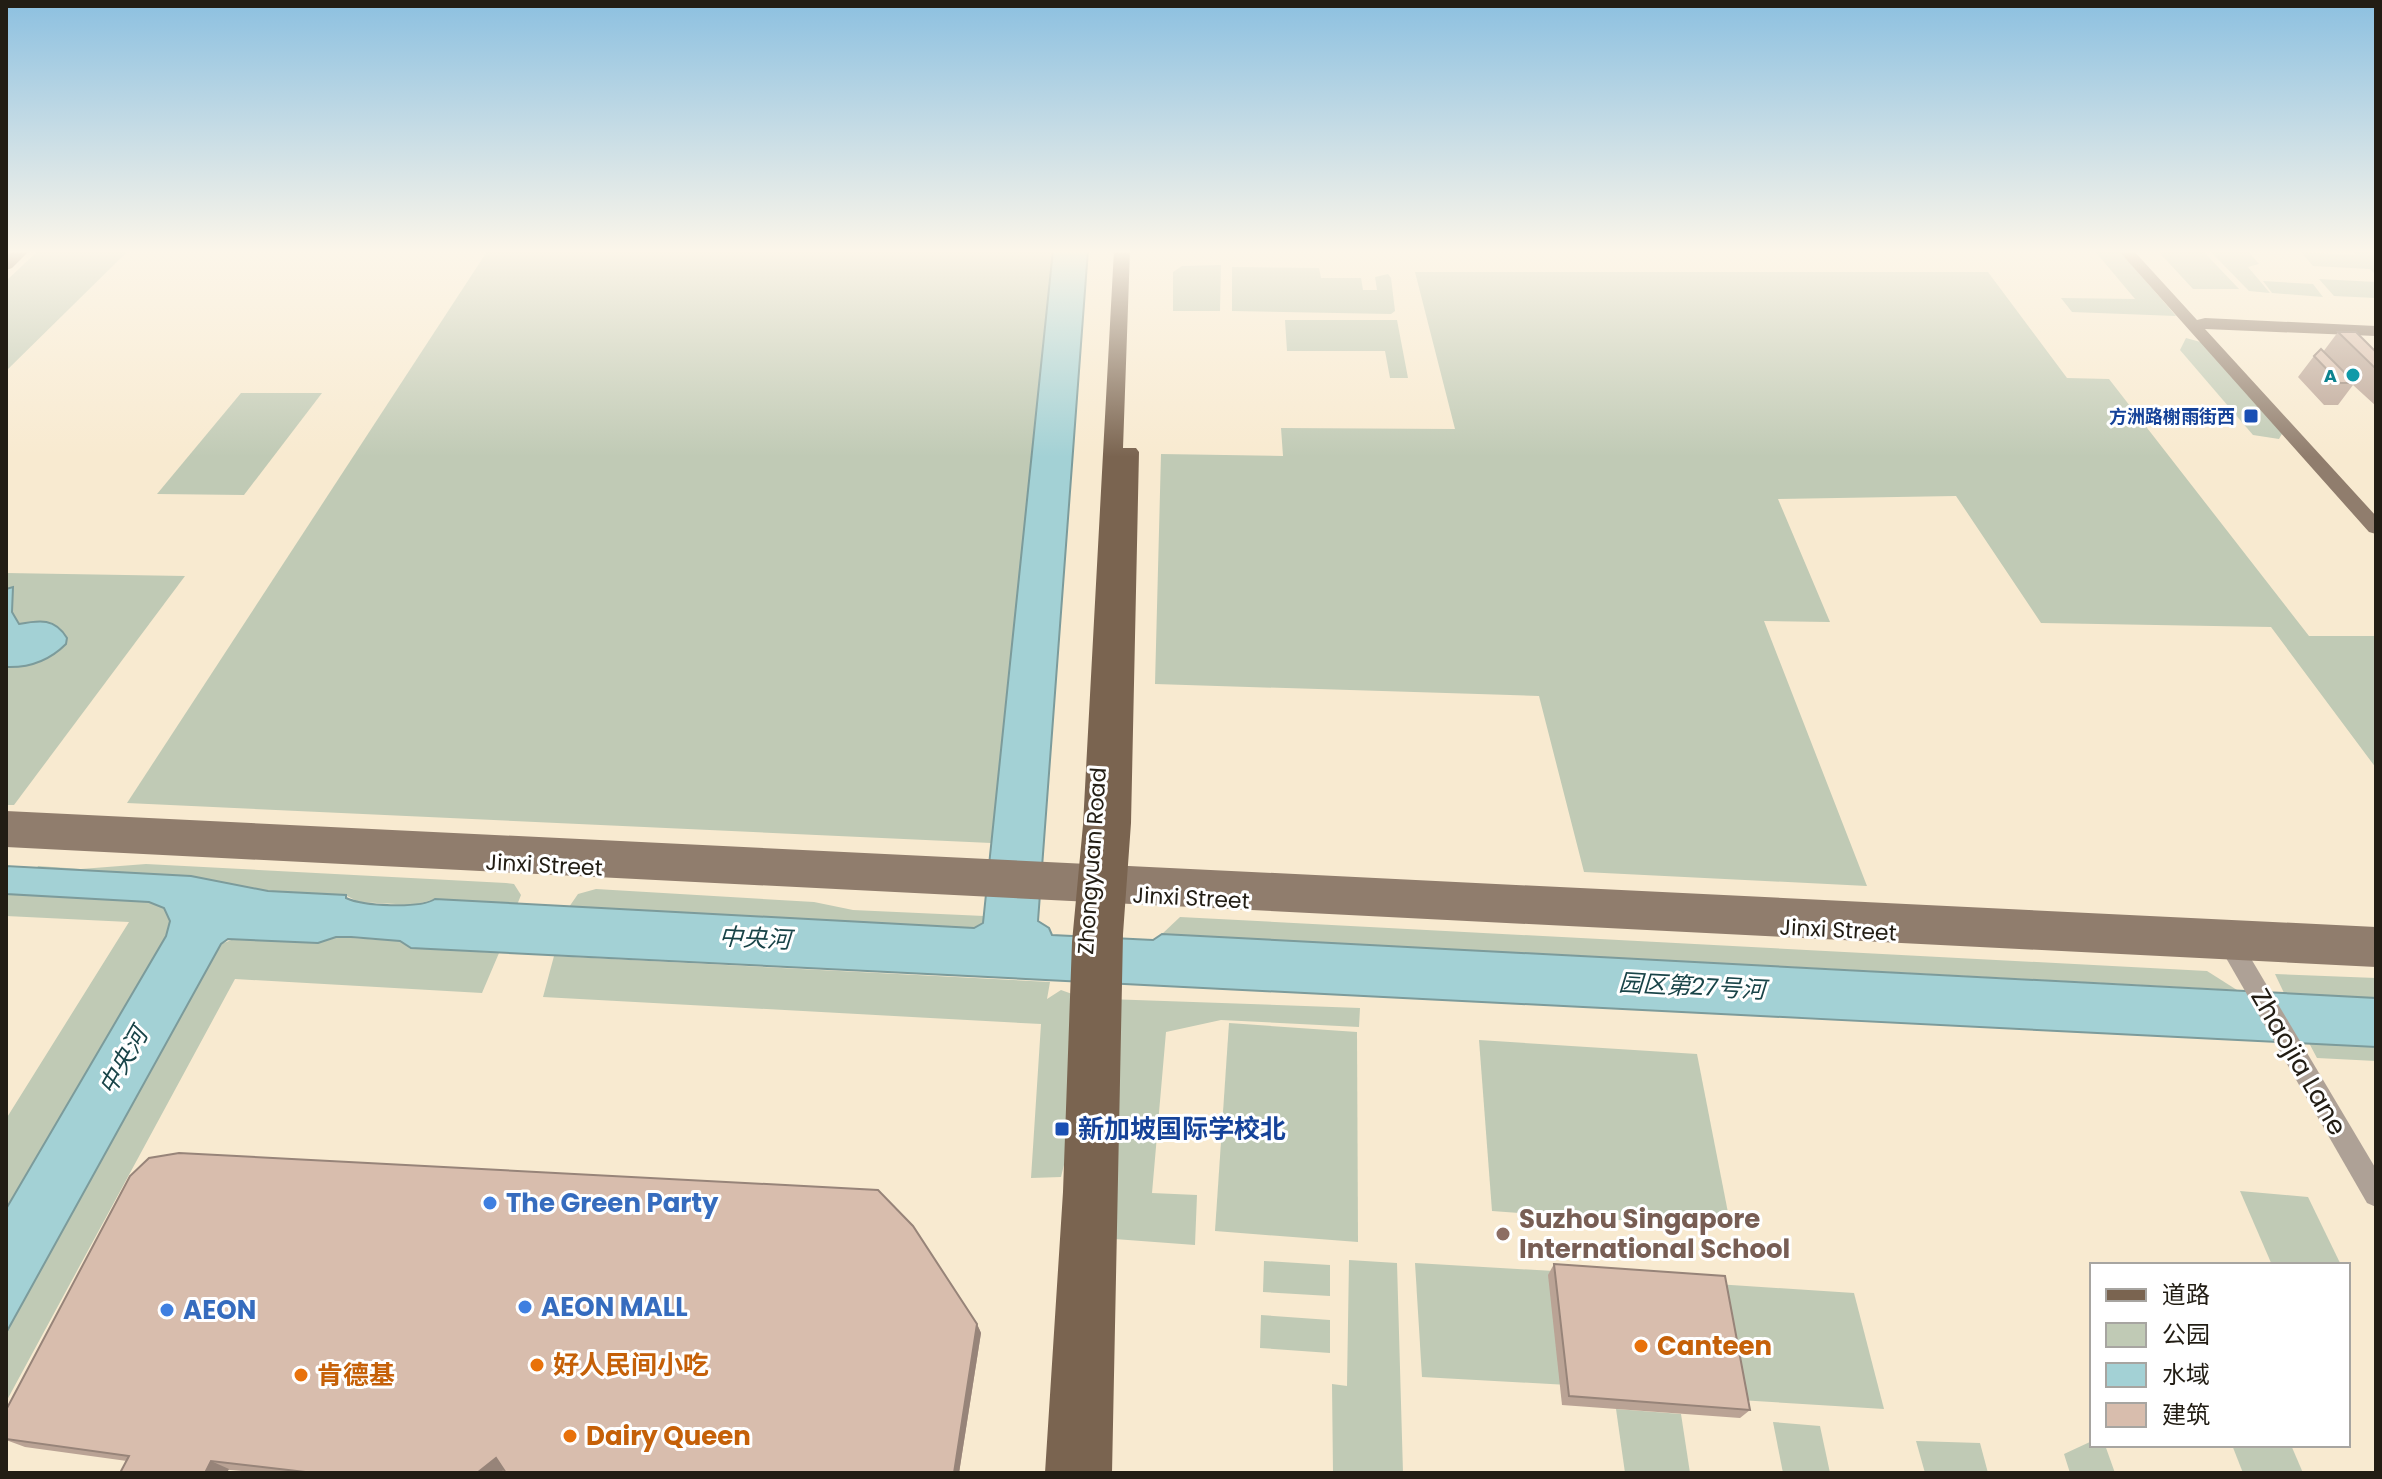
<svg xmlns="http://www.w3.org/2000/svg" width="2382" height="1479" viewBox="0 0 2382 1479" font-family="Poppins,'Noto Sans SC',sans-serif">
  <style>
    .green { fill: #c0cab5 }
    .water { fill: #a3d1d5; stroke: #7c9b9b; stroke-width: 2 }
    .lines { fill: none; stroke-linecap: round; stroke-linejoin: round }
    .tertiary { fill: #aea196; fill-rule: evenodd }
    .secondary { fill: #907d6d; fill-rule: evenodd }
    .primary { fill: #7a6450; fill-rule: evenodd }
    .wall { fill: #baa395 }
    .shaded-wall { fill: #978479 }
    .building { fill: #d8bdad; stroke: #978479; stroke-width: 2 }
    .culture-dot { fill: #0f9aa8; stroke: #fff; stroke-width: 3 }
    .transit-dot { fill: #1a4fb4; stroke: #fff; stroke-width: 3 }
    .shop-dot { fill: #3f7fe0; stroke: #fff; stroke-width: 3 }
    .education-dot { fill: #8d6e63; stroke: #fff; stroke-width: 3 }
    .food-dot { fill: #e8710a; stroke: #fff; stroke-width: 3 }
    .labels { text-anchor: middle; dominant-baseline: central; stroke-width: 6; stroke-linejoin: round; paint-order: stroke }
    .far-culture-label { font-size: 18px; font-weight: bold; fill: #0d838f; stroke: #fff; text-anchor: end }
    .far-transit-label { font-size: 18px; font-weight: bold; fill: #164399; stroke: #fff; text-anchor: end }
    .street-label { font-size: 22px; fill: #221d14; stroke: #fff }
    .water-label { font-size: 24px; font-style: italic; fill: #194448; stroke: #fff }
    .near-street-label { font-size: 26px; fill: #221d14; stroke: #fff }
    .near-transit-label { font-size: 26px; font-weight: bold; fill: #164399; stroke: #fff; text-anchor: start }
    .near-shop-label { font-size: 26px; font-weight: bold; fill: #366cbe; stroke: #fff; text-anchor: start }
    .near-education-label { font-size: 26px; font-weight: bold; fill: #785e54; stroke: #fff; text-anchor: start }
    .near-food-label { font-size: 26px; font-weight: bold; fill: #c56008; stroke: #fff; text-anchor: start }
  </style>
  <rect width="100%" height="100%" fill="#f8ead0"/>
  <!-- green -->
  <g class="green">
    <polygon points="39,250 129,250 6,371 6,281"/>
    <polygon points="488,250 1053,250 991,843 127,803"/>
    <polygon points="2094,250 2119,250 2176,316 2072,312 2061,298 2135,299"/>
    <polygon points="2157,250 2202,250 2239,289 2193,289"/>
    <polygon points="2209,250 2252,250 2248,251 2259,264 2248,267 2270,293 2249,291"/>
    <polygon points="2353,250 2376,250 2376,275 2370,269 2313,266 2301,252 2356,255"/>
    <polygon points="1221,265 1220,311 1173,311 1173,272 1182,266"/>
    <polygon points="1232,267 1319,268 1321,278 1361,278 1363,290 1377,290 1375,277 1388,274 1391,278 1395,311 1391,314 1232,311"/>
    <polygon points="1415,272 1988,272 2067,378 2109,379 2309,636 2376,636 2376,768 2271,627 2041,623 1956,496 1778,499 1830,622 1764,621 1867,886 1584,872 1539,696 1155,684 1161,454 1283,456 1281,428 1455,429"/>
    <polygon points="2319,279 2376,282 2376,298 2334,296"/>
    <polygon points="2263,281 2313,284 2323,297 2272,293"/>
    <polygon points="1285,320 1397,320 1408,378 1390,378 1385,351 1287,351"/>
    <polygon points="2186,338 2204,343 2283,432 2279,439 2253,435 2180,350"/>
    <polygon points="241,393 322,393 244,495 157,494"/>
    <polygon points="6,573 185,576 14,805 6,805"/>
    <polygon points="146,864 506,883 514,884 521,895 517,905 435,899 414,905 359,902 345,895 268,891 37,868 38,866 81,869"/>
    <polygon points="596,889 814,902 853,910 984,916 983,923 974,928 569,907 578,894"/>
    <polygon points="6,894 149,902 164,908 170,921 166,936 6,1209 6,1119 129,922 6,916"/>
    <polygon points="1180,917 2207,971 2237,990 1162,934"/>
    <polygon points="336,937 400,941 411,948 499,953 482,993 235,979 6,1402 6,1333 221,944 234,939 318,943"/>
    <polygon points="554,956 1050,982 1047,999 1061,990 1075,995 1070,1140 1061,1177 1031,1178 1041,1024 543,997"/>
    <polygon points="2275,974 2376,978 2376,998 2284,993"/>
    <polygon points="1107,999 1360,1008 1359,1027 1221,1020 1166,1032 1152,1193 1197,1195 1195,1245 1101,1238"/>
    <polygon points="1229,1023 1357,1032 1358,1242 1215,1231"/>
    <polygon points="1479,1040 1697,1054 1731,1228 1492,1211"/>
    <polygon points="2309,1043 2376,1047 2376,1061 2317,1058"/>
    <polygon points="2240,1191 2308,1197 2341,1265 2272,1265"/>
    <polygon points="1349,1260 1397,1263 1403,1473 1333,1473 1332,1384 1347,1386"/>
    <polygon points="1264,1261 1330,1265 1330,1296 1263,1292"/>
    <polygon points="1415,1263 1554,1271 1568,1385 1422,1377"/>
    <polygon points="1716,1284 1854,1293 1884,1409 1739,1400"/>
    <polygon points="1261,1315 1330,1320 1330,1353 1260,1348"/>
    <polygon points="1616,1409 1681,1414 1690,1473 1625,1473"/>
    <polygon points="1773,1422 1820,1426 1830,1473 1783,1473"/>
    <polygon points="1916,1441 1980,1443 1988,1473 1925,1473"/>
    <polygon points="2092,1441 2092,1445 2105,1445 2115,1473 2070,1473 2064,1454"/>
    <polygon points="2232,1445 2291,1445 2303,1473 2243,1473"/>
  </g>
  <!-- water -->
  <g class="water">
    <path d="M1053,250H1088L1038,921L1049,928L1052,935L1153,940L1162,934L2376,998V1047L411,948L400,941L351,937H336L318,943L228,939L221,944L6,1333V1209L166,936L170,921L164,908L149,902L6,894V866L191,876L268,891L346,895V898C363,906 419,909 435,899L974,928L983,923Z"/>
    <path d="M13,587L12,612L19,624C40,620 55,618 67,638L66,644C50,660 29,668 6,667V589Z"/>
  </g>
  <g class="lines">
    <!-- tertiary -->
    <polygon class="tertiary" points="2226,927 2234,930 2376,1169 2376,1207 2367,1203 2218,944 2215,937 2218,930"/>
    <!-- secondary -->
    <g class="secondary">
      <polygon points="2118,250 2133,250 2197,320 2205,318 2376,326 2376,336 2205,329 2376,516 2376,534 2369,532"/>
      <polygon points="6,811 2376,927 2376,967 6,847"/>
    </g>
    <!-- primary -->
    <g class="primary">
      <polygon points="13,250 30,250 12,268 6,270 6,256"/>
      <polygon points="1114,250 1130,250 1123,448 1136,448 1139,452 1131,823 1123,934 1112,1473 1045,1473 1063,1192 1072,942 1083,825"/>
    </g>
  </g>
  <!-- wall -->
  <g class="wall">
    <polygon points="2338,332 2376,352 2376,406 2353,385 2338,405 2324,405 2298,377 2314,356 2323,352"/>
    <polygon points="1554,1264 1750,1410 1740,1418 1562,1405 1548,1275"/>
    <polygon points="977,1324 981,1333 959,1473 506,1473 504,1470 500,1473 264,1473 127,1461 25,1447 6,1440"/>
  </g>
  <!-- shaded-wall -->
  <g class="shaded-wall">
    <polygon points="977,1324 981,1333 959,1473 954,1473"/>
    <polygon points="496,1458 509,1465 500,1473 477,1473"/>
    <polygon points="211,1461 229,1469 227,1473 205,1473"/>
  </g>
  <!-- building -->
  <g class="building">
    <polygon points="2338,332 2356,332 2376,352 2376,369"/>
    <polygon points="2321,349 2355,383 2340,383 2314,356"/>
    <polygon points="179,1153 878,1190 913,1226 977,1324 954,1473 506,1473 496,1458 477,1473 314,1473 211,1461 205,1473 120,1473 129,1456 6,1439 6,1410 130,1176 149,1158"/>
    <polygon points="1554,1264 1725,1276 1750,1410 1569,1396"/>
  </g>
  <!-- sky -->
  <linearGradient id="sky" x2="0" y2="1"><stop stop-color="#8cc0e0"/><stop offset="0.55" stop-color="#fcf6ea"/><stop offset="1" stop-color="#fcf6ea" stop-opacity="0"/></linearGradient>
  <rect width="2382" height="457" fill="url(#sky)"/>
  <!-- markers -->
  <circle class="culture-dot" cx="2353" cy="375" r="8"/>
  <g class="transit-dot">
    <rect x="2243" y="408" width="16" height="16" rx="4"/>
    <rect x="1054" y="1121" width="16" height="16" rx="4"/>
  </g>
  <g class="shop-dot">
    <circle cx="490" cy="1203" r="8"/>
    <circle cx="525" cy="1307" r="8"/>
    <circle cx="167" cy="1310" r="8"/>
  </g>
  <circle class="education-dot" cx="1503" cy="1234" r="8"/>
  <g class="food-dot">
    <circle cx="1641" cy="1346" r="8"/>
    <circle cx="537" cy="1365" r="8"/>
    <circle cx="301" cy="1375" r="8"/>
    <circle cx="570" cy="1436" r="8"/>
  </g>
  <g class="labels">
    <!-- far-culture labels -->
    <g class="far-culture-label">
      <text x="2337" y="375">A</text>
    </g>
    <!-- far-transit labels -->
    <g class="far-transit-label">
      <text x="2235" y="416">方洲路榭雨街西</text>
    </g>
    <!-- street labels -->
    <g class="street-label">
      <text transform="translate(1092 861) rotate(-86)">Zhongyuan Road</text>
      <text transform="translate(544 865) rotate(3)">Jinxi Street</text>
      <text transform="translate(1191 898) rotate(3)">Jinxi Street</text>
      <text transform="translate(1838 930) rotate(3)">Jinxi Street</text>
    </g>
    <!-- water labels -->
    <g class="water-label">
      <text transform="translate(755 938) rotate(3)">中央河</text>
      <text transform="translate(1692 986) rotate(3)">园区第27号河</text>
      <text transform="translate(123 1061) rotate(-60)">中央河</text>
    </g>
    <!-- near-street labels -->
    <g class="near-street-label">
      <text transform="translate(2299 1062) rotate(60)">Zhaojia Lane</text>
    </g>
    <!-- near-transit labels -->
    <g class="near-transit-label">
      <text x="1078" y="1129">新加坡国际学校北</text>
    </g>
    <!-- near-shop labels -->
    <g class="near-shop-label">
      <text x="506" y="1203">The Green Party</text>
      <text x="541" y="1307">AEON MALL</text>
      <text x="183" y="1310">AEON</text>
    </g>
    <!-- near-education labels -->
    <g class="near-education-label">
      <text x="1519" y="1219">Suzhou Singapore<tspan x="1519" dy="30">International School</tspan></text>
    </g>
    <!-- near-food labels -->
    <g class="near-food-label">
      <text x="1657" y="1346">Canteen</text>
      <text x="553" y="1365">好人民间小吃</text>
      <text x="317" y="1375">肯德基</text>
      <text x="586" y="1436">Dairy Queen</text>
    </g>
  </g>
  <!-- border -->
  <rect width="2382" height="1479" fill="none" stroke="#221d14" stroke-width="16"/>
  <!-- legend -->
  <rect x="2090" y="1263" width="260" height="184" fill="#ffffff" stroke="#a7a5a1" stroke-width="2"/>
  <rect x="2106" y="1289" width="40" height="12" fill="#7a6450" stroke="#a7a5a1" stroke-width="2"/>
  <text x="2162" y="1303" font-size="24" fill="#221d14">道路</text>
  <rect x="2106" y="1323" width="40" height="24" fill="#c0cab5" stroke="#a7a5a1" stroke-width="2"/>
  <text x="2162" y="1343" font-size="24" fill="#221d14">公园</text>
  <rect x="2106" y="1363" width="40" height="24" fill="#a3d1d5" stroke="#a7a5a1" stroke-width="2"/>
  <text x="2162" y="1383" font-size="24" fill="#221d14">水域</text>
  <rect x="2106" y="1403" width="40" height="24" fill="#d8bdad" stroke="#a7a5a1" stroke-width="2"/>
  <text x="2162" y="1423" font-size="24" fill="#221d14">建筑</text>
</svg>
